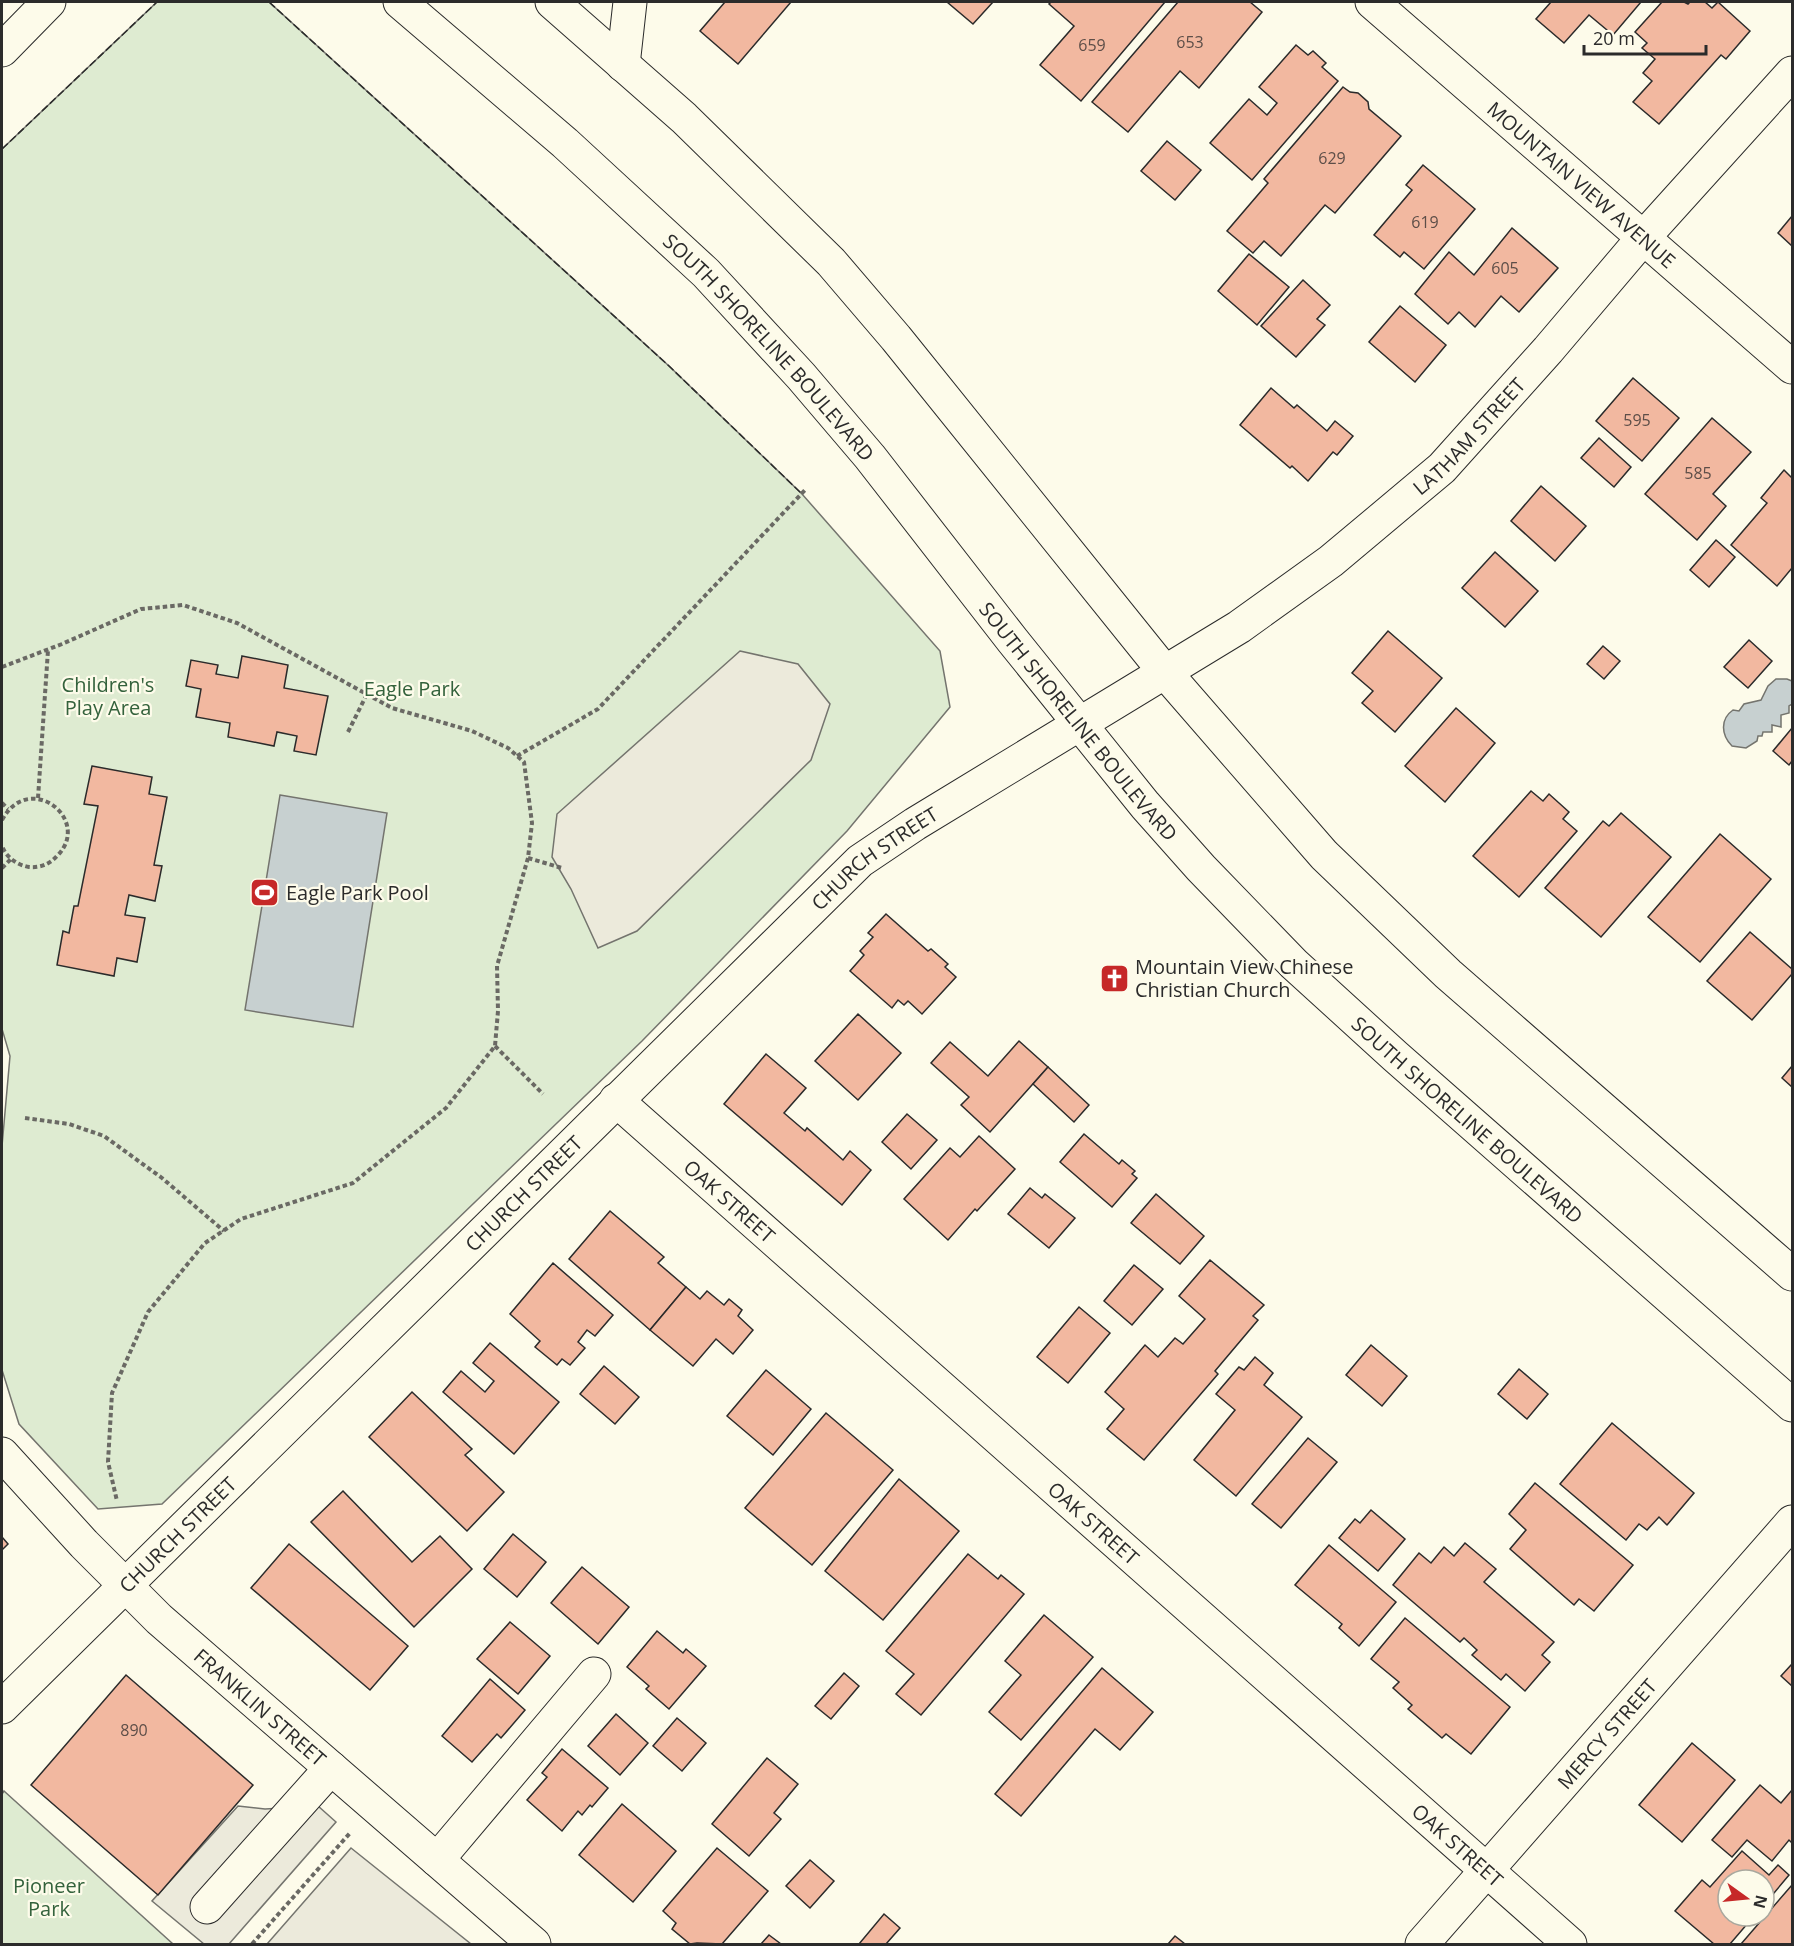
<svg xmlns="http://www.w3.org/2000/svg" width="1794" height="1946" viewBox="0 0 1794 1946" font-family="'Open Sans',sans-serif">
  <style>
    .green { fill: #deebd1; stroke: #74746e; stroke-width: 1.5 }
    .parking { fill: #eceadb; stroke: #74746e; stroke-width: 1.5 }
    .water { fill: #c7d0d0; stroke: #74746e; stroke-width: 1.5 }
    .building { fill: #f2b8a0; stroke: #2b2b2b; stroke-width: 1.5 }
    .lines { fill: none; stroke-linecap: round; stroke-linejoin: round }
    .minor-casing { stroke: #2b2b2b; stroke-width: 35 }
    .major-casing { stroke: #2b2b2b; stroke-width: 35 }
    .path { stroke: #6a6964; stroke-width: 4; stroke-dasharray: 4.5 3; stroke-linecap: butt }
    .minor { stroke: #fdfbea; stroke-width: 33 }
    .major { stroke: #fdfbea; stroke-width: 33 }
    .fence { stroke: #2b2b2b; stroke-width: 1.5; stroke-dasharray: 8 3; stroke-linecap: butt }
    .labels { text-anchor: middle; dominant-baseline: central; stroke-width: 4.5; stroke-linejoin: round; paint-order: stroke }
    .number-label { font-size: 16px; fill: #5d4e48 }
    .street-label { font-size: 20px; fill: #2b2b2b; stroke: #fdfbea }
    .park-label { font-size: 20px; fill: #34623c; stroke: #fdfbea }
    .poi-label { font-size: 20px; fill: #2b2b2b; stroke: #fdfbea; text-anchor: start }
  </style>
  <rect width="100%" height="100%" fill="#fdfbea"/>
  <!-- green -->
  <g class="green">
    <polygon points="157,2 269,2 669,366 802,494 940,651 950,707 847,831 642,1041 162,1504 98,1509 19,1424 2,1370 2,1146 10,1056 2,1029 2,149"/>
    <polygon points="4,1791 173,1944 2,1944 2,1794"/>
  </g>
  <!-- parking -->
  <g class="parking">
    <polygon points="740,651 798,664 830,704 811,760 637,931 598,948 571,889 552,857 557,814"/>
    <polygon points="238,1806 265,1809 318,1806 336,1822 229,1944 204,1944 152,1901"/>
    <polygon points="351,1848 471,1944 267,1944"/>
  </g>
  <!-- water -->
  <g class="water">
    <path d="M1776,679H1787L1792,681V704L1789,706V713L1781,715V727L1772,725V732H1763L1762,736H1758L1757,741L1746,748L1732,746C1721,735 1720,719 1733,710L1739,711L1744,704L1761,700L1768,686Z"/>
    <polygon points="280,795 387,813 353,1027 245,1010"/>
  </g>
  <!-- building -->
  <g class="building">
    <polygon points="725,2 791,2 738,64 700,31"/>
    <polygon points="947,2 993,2 973,24"/>
    <polygon points="1051,2 1165,2 1081,101 1040,65 1074,26 1049,4"/>
    <polygon points="1178,2 1250,2 1262,12 1199,88 1180,71 1128,132 1092,102"/>
    <polygon points="1551,2 1641,2 1613,35 1589,15 1564,43 1536,19"/>
    <polygon points="1662,2 1684,2 1688,4 1690,2 1705,2 1712,8 1718,2 1750,31 1726,59 1721,55 1659,124 1633,102 1652,81 1643,73 1655,59 1642,48 1647,43 1635,32"/>
    <polygon points="1296,45 1308,55 1313,51 1326,63 1322,67 1338,81 1252,180 1210,143 1249,99 1267,115 1277,103 1259,87"/>
    <polygon points="1343,87 1350,92 1358,93 1368,102 1369,109 1401,136 1335,213 1325,205 1281,256 1264,241 1253,253 1227,231 1268,183 1264,179"/>
    <polygon points="1167,141 1201,170 1175,200 1141,171"/>
    <polygon points="1423,165 1475,209 1424,269 1404,252 1400,257 1374,235 1412,190 1406,185"/>
    <polygon points="1792,216 1792,246 1778,233"/>
    <polygon points="1512,228 1558,268 1519,312 1501,296 1475,327 1459,312 1448,324 1415,294 1449,252 1474,275"/>
    <polygon points="1249,254 1289,287 1257,325 1218,291"/>
    <polygon points="1303,280 1330,305 1317,319 1325,325 1296,357 1261,326"/>
    <polygon points="1400,306 1446,345 1415,382 1369,342"/>
    <polygon points="1633,378 1679,418 1642,461 1596,421"/>
    <polygon points="1271,388 1294,408 1297,405 1327,431 1335,421 1353,436 1337,455 1333,452 1308,481 1292,466 1290,468 1240,425"/>
    <polygon points="1712,418 1751,452 1713,494 1726,506 1697,540 1645,494"/>
    <polygon points="1599,438 1631,467 1614,487 1581,458"/>
    <polygon points="1784,470 1792,478 1792,568 1777,586 1731,545 1767,503 1761,498"/>
    <polygon points="1541,486 1586,526 1555,561 1511,521"/>
    <polygon points="1716,540 1735,557 1709,587 1690,570"/>
    <polygon points="1495,552 1538,591 1505,627 1462,588"/>
    <polygon points="1388,631 1442,678 1395,732 1362,703 1373,691 1352,673"/>
    <polygon points="1749,640 1772,661 1748,688 1724,667"/>
    <polygon points="1603,646 1620,661 1604,679 1587,664"/>
    <polygon points="242,656 288,665 284,688 328,696 316,755 294,751 297,736 277,732 274,746 228,737 230,723 196,717 201,689 186,686 191,660 218,665 216,674 238,678"/>
    <polygon points="1456,708 1495,743 1445,802 1405,766"/>
    <polygon points="1792,728 1792,761 1789,765 1773,751"/>
    <polygon points="92,766 152,777 149,794 167,797 154,865 162,866 155,901 129,895 125,915 145,918 137,962 117,958 114,976 57,965 63,931 69,933 74,906 78,906 98,806 84,804"/>
    <polygon points="1531,791 1543,801 1549,794 1569,812 1563,819 1577,831 1519,897 1473,856"/>
    <polygon points="1621,813 1671,857 1601,937 1545,888 1603,821 1609,826"/>
    <polygon points="1720,834 1771,879 1700,962 1648,917"/>
    <polygon points="886,914 928,951 931,949 948,964 945,967 956,977 922,1014 908,1001 904,1005 898,1000 892,1008 850,971 864,955 860,951 873,937 868,933"/>
    <polygon points="1750,932 1792,969 1792,974 1752,1020 1707,981"/>
    <polygon points="858,1014 901,1053 858,1100 815,1061"/>
    <polygon points="1019,1041 1048,1067 990,1132 961,1105 969,1097 931,1063 950,1042 988,1076"/>
    <polygon points="766,1054 806,1088 784,1113 805,1131 807,1128 843,1160 850,1151 871,1170 842,1205 724,1104"/>
    <polygon points="1792,1066 1792,1087 1782,1078"/>
    <polygon points="1048,1067 1089,1105 1074,1122 1033,1084"/>
    <polygon points="907,1114 937,1140 911,1169 882,1142"/>
    <polygon points="1084,1134 1119,1164 1122,1160 1135,1171 1132,1174 1137,1178 1112,1207 1060,1162"/>
    <polygon points="979,1136 1015,1169 977,1211 975,1209 948,1240 904,1199 950,1148 960,1157"/>
    <polygon points="1030,1188 1042,1198 1045,1194 1075,1218 1049,1248 1008,1214"/>
    <polygon points="1156,1194 1204,1236 1180,1264 1131,1223"/>
    <polygon points="610,1211 664,1257 658,1263 686,1287 650,1330 569,1259"/>
    <polygon points="1210,1260 1264,1305 1253,1316 1258,1320 1215,1371 1218,1374 1144,1460 1107,1429 1124,1409 1105,1392 1145,1345 1158,1357 1175,1338 1183,1344 1205,1319 1179,1296"/>
    <polygon points="553,1263 613,1315 595,1336 587,1330 578,1342 585,1348 570,1365 562,1359 557,1365 535,1347 540,1341 510,1314"/>
    <polygon points="1134,1265 1163,1289 1132,1325 1104,1301"/>
    <polygon points="686,1287 700,1299 707,1291 724,1305 729,1299 742,1310 738,1316 753,1330 733,1354 716,1339 693,1366 650,1330"/>
    <polygon points="1079,1307 1110,1333 1068,1383 1037,1357"/>
    <polygon points="490,1343 559,1402 514,1454 443,1392 461,1371 485,1392 494,1381 473,1363"/>
    <polygon points="1371,1345 1407,1376 1382,1406 1346,1375"/>
    <polygon points="1255,1357 1273,1373 1264,1385 1302,1417 1236,1496 1194,1460 1235,1410 1216,1394 1239,1367 1244,1370"/>
    <polygon points="604,1366 639,1397 615,1424 580,1394"/>
    <polygon points="1519,1369 1548,1394 1527,1419 1498,1394"/>
    <polygon points="766,1370 811,1409 773,1455 727,1416"/>
    <polygon points="412,1392 472,1449 465,1455 504,1492 467,1531 369,1437"/>
    <polygon points="826,1413 893,1470 812,1565 745,1508"/>
    <polygon points="1612,1423 1694,1493 1667,1525 1659,1517 1647,1530 1639,1524 1626,1540 1560,1484"/>
    <polygon points="1308,1438 1337,1462 1281,1528 1252,1504"/>
    <polygon points="899,1479 959,1531 883,1620 825,1571"/>
    <polygon points="1535,1483 1633,1565 1594,1611 1579,1599 1574,1605 1510,1549 1526,1530 1509,1514"/>
    <polygon points="343,1491 412,1562 440,1536 472,1569 414,1627 311,1522"/>
    <polygon points="1371,1510 1405,1539 1378,1571 1339,1538 1355,1519 1360,1523"/>
    <polygon points="513,1534 546,1562 517,1597 484,1569"/>
    <polygon points="2,1537 8,1544 2,1550"/>
    <polygon points="1465,1543 1496,1569 1484,1582 1554,1642 1542,1655 1550,1662 1525,1691 1506,1674 1501,1680 1472,1655 1477,1650 1464,1638 1460,1642 1393,1585 1419,1553 1431,1563 1444,1547 1454,1556"/>
    <polygon points="289,1544 408,1646 370,1690 251,1588"/>
    <polygon points="1329,1545 1396,1602 1359,1646 1339,1628 1342,1624 1295,1585"/>
    <polygon points="968,1554 998,1579 1001,1575 1024,1594 921,1715 896,1694 914,1674 886,1651"/>
    <polygon points="582,1567 629,1607 598,1644 551,1603"/>
    <polygon points="1044,1615 1093,1657 1021,1740 989,1712 1021,1675 1005,1661"/>
    <polygon points="1405,1618 1510,1707 1471,1754 1446,1734 1442,1738 1408,1709 1412,1705 1393,1688 1399,1682 1371,1659"/>
    <polygon points="510,1622 550,1656 518,1694 477,1659"/>
    <polygon points="657,1631 683,1653 686,1649 706,1666 669,1709 646,1689 649,1686 627,1667"/>
    <polygon points="1792,1664 1792,1686 1781,1676"/>
    <polygon points="1102,1668 1153,1712 1120,1750 1095,1729 1021,1816 995,1794"/>
    <polygon points="844,1673 859,1686 831,1719 815,1706"/>
    <polygon points="126,1675 253,1785 158,1895 31,1785"/>
    <polygon points="490,1679 525,1710 501,1738 497,1734 472,1762 442,1736"/>
    <polygon points="616,1714 648,1743 620,1775 588,1746"/>
    <polygon points="677,1718 706,1743 682,1771 653,1746"/>
    <polygon points="1692,1743 1735,1780 1682,1842 1639,1805"/>
    <polygon points="562,1749 608,1788 592,1807 590,1805 582,1815 578,1811 562,1831 527,1800 547,1777 542,1773"/>
    <polygon points="767,1758 798,1784 774,1813 781,1819 749,1856 712,1824"/>
    <polygon points="1760,1785 1781,1803 1792,1790 1792,1843 1789,1840 1772,1861 1747,1840 1732,1857 1712,1840"/>
    <polygon points="622,1804 676,1851 633,1902 579,1855"/>
    <polygon points="717,1848 768,1891 722,1944 697,1943 690,1944 672,1929 676,1923 663,1911"/>
    <polygon points="1742,1851 1769,1875 1778,1865 1789,1875 1764,1905 1764,1880 1728,1880 1728,1916 1754,1916 1730,1944 1714,1944 1675,1911 1702,1880 1710,1887"/>
    <polygon points="810,1860 834,1881 810,1908 786,1886"/>
    <polygon points="1792,1885 1792,1944 1741,1944"/>
    <polygon points="884,1914 900,1928 886,1944 859,1944"/>
    <polygon points="769,1935 781,1944 761,1944"/>
    <polygon points="1175,1936 1185,1944 1168,1944"/>
  </g>
  <g class="lines">
    <defs>
      <g id="minor">
        <path id="s1" d="M1372,2L1792,367"/>
        <polyline points="2,50 49,2"/>
        <polyline points="623,65 630,2"/>
        <path id="s2" d="M616,1100L1570,1944"/>
        <path id="s3" d="M2,1454L84,1544L159,1619L534,1944"/>
        <path id="s4" d="M2,1707L860,861L915,824L1239,627L1331,561L1442,468L1548,350L1643,238L1792,73"/>
        <polyline points="437,1860 594,1674"/>
        <polyline points="207,1907 331,1768"/>
        <path id="s5" d="M1422,1944L1792,1522"/>
      </g>
      <g id="major">
        <path id="s6" d="M400,2L565,143L706,273L801,376L870,457L1013,641L1145,805L1201,868L1294,964L1395,1056L1792,1405"/>
        <polyline points="552,2 684,118 831,262 896,338 1164,671 1324,855 1448,974 1792,1274"/>
      </g>
    </defs>
    <!-- minor casing -->
    <use href="#minor" class="minor-casing"/>
    <!-- major casing -->
    <use href="#major" class="major-casing"/>
    <!-- path -->
    <g class="path">
      <polyline points="2,667 62,644 141,609 183,605 237,623 392,708 472,731 508,748 524,762 532,823 528,858 497,966 498,1011 495,1046 446,1108 353,1183 241,1219 205,1243 148,1312 112,1393 108,1462 117,1501"/>
      <polyline points="348,732 367,694"/>
      <polyline points="517,756 598,709 805,490"/>
      <polyline points="38,798 48,650"/>
      <polyline points="2,803 8,809"/>
      <path d="M2,820C29,770 92,819 58,855C50,864 41,868 29,867C17,865 6,857 2,846"/>
      <polyline points="528,858 562,868"/>
      <polyline points="2,868 11,859"/>
      <polyline points="495,1046 543,1094"/>
      <polyline points="25,1118 69,1124 104,1136 162,1178 224,1231"/>
      <polyline points="252,1944 350,1833"/>
    </g>
    <!-- minor -->
    <use href="#minor" class="minor"/>
    <!-- major -->
    <use href="#major" class="major"/>
    <!-- fence -->
    <g class="fence">
      <polyline points="269,2 669,366 802,494"/>
      <polyline points="2,149 157,2"/>
    </g>
  </g>
  <!-- icons -->
  <defs>
    <symbol id="stadium-square" viewBox="-11 -11 22 22"><rect x="-9" y="-9" width="18" height="18" rx="4" fill="#c62828" stroke="#fdfbea"/><path d="M0-5a6.5 5 0 1 0 0 10a6.5 5 0 1 0 0-10ZM-3.5-1.8h7v3.6h-7Z" fill="#fff"/></symbol>
    <symbol id="church-square" viewBox="-11 -11 22 22"><rect x="-9" y="-9" width="18" height="18" rx="4" fill="#c62828" stroke="#fdfbea"/><path d="M-1.2-6h2.4v3.5h3.3v2.4h-3.3V6h-2.4V-.1h-3.3v-2.4h3.3Z" fill="#fff"/></symbol>
  </defs>
  <g fill-rule="evenodd">
    <use href="#stadium-square" x="248" y="876" width="33" height="33"/>
    <use href="#church-square" x="1098" y="962" width="33" height="33"/>
  </g>
  <g class="labels">
    <!-- number labels -->
    <g class="number-label">
      <text x="1190" y="42">653</text>
      <text x="1092" y="45">659</text>
      <text x="1332" y="158">629</text>
      <text x="1425" y="222">619</text>
      <text x="1505" y="268">605</text>
      <text x="1637" y="420">595</text>
      <text x="1698" y="473">585</text>
      <text x="134" y="1730">890</text>
    </g>
    <!-- street labels -->
    <g class="street-label">
      <text stroke="none"><textPath href="#s1" startOffset="278">MOUNTAIN VIEW AVENUE</textPath></text>
      <text stroke="none"><textPath href="#s6" startOffset="506">SOUTH SHORELINE BOULEVARD</textPath></text>
      <text stroke="none"><textPath href="#s4" startOffset="1950">LATHAM STREET</textPath></text>
      <text stroke="none"><textPath href="#s6" startOffset="992">SOUTH SHORELINE BOULEVARD</textPath></text>
      <text stroke="none"><textPath href="#s4" startOffset="1218">CHURCH STREET</textPath></text>
      <text stroke="none"><textPath href="#s6" startOffset="1550">SOUTH SHORELINE BOULEVARD</textPath></text>
      <text stroke="none"><textPath href="#s4" startOffset="732">CHURCH STREET</textPath></text>
      <text stroke="none"><textPath href="#s2" startOffset="152">OAK STREET</textPath></text>
      <text stroke="none"><textPath href="#s2" startOffset="638">OAK STREET</textPath></text>
      <text stroke="none"><textPath href="#s4" startOffset="246">CHURCH STREET</textPath></text>
      <text stroke="none"><textPath href="#s3" startOffset="362">FRANKLIN STREET</textPath></text>
      <text stroke="none"><textPath href="#s5" startOffset="280">MERCY STREET</textPath></text>
      <text stroke="none"><textPath href="#s2" startOffset="1124">OAK STREET</textPath></text>
    </g>
    <!-- park labels -->
    <g class="park-label">
      <text x="108" y="684">Children's<tspan x="108" dy="23">Play Area</tspan></text>
      <text x="412" y="688">Eagle Park</text>
      <text x="49" y="1885">Pioneer<tspan x="49" dy="23">Park</tspan></text>
    </g>
    <!-- poi labels -->
    <g class="poi-label">
      <text x="286" y="892">Eagle Park Pool</text>
      <text x="1135" y="966">Mountain View Chinese<tspan x="1135" dy="23">Christian Church</tspan></text>
    </g>
  </g>
  <!-- border -->
  <rect width="1794" height="1946" fill="none" stroke="#2b2b2b" stroke-width="6"/>
  <!-- north arrow -->
  <g transform="translate(1746 1898) rotate(105)"><circle r="28" fill="#fdfbea" stroke="#a9a89e" stroke-width="1.5"/>
  <path d="M0-4.5L10 22L0 15L-10 22Z" fill="#c62828"/>
  <text y="-9" font-size="16" font-weight="bold" text-anchor="middle" fill="#2b2b2b">N</text>
  </g>
  <!-- scale -->
  <path d="M1584 45v9h122v-9" fill="none" stroke="#2b2b2b" stroke-width="3"/>
  <text x="1593" y="45" font-size="18" fill="#2b2b2b" stroke="#fdfbea" stroke-width="4.5" paint-order="stroke">20 m</text>
</svg>
